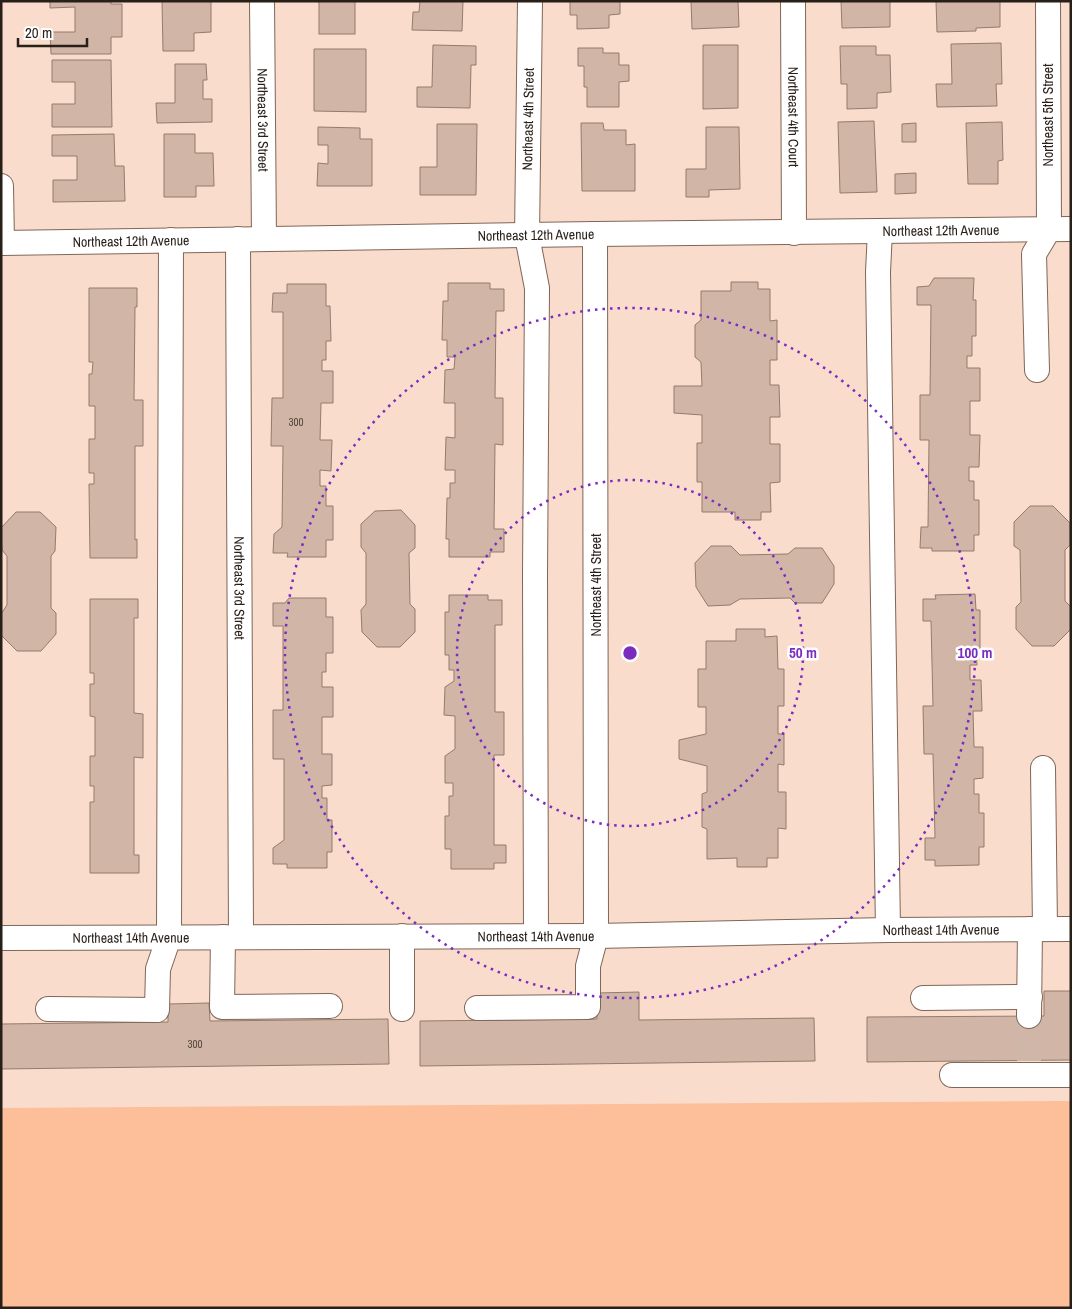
<svg xmlns="http://www.w3.org/2000/svg" width="1072" height="1309" viewBox="0 0 1072 1309" font-family="'Archivo Narrow',sans-serif">
  <style>
    .green { fill: #fdbe9a }
    .building { fill: #d1b6a7; stroke: #947b6c }
    .lines { fill: none; stroke-linecap: round; stroke-linejoin: round }
    .minor-tunnel { stroke: #cfb6a8; stroke-width: 24; stroke-dasharray: 24 12; stroke-linecap: butt }
    .minor-casing { stroke: #7f6658; stroke-width: 26 }
    .minor { stroke: #fff; stroke-width: 24 }
    .ring { fill: none; stroke: #7b2cbf; stroke-width: 2.5; stroke-dasharray: 2.5 5 }
    .labels { text-anchor: middle; dominant-baseline: central; stroke-width: 5; stroke-linejoin: round; paint-order: stroke }
    .number-label { font-size: 11px; fill: #53453c }
    .street-label { font-size: 14px; fill: #291f19; stroke: #fff }
    .centre { fill: #7b2cbf; stroke: #fff; stroke-width: 2.5 }
    .ring-label { font-size: 15px; text-anchor: middle; font-weight: bold; fill: #7b2cbf; stroke: #fff; stroke-width: 5; stroke-linejoin: round; paint-order: stroke }
  </style>
  <rect width="100%" height="100%" fill="#f9dccc"/>
  <!-- green -->
  <polygon class="green" points="1071,1101 1071,1308 1,1308 1,1108"/>
  <!-- building -->
  <g class="building">
    <polygon points="50,1 111,1 111,4 122,4 122,37 111,37 111,54 51,54 50,32 75,32 75,7 50,8"/>
    <polygon points="162,1 211,1 211,32 194,33 194,51 163,51"/>
    <rect x="319" y="1" width="36" height="33"/>
    <polygon points="420,1 463,1 462,31 412,30 413,12 419,12"/>
    <polygon points="570,1 620,1 620,14 609,15 609,28 577,29 577,15 570,15"/>
    <polygon points="691,1 738,1 739,27 692,29"/>
    <polygon points="841,1 890,1 890,27 842,28"/>
    <polygon points="936,1 1000,1 1000,27 976,28 976,31 937,32"/>
    <polygon points="1001,43 1002,84 996,84 997,106 937,107 936,84 952,84 951,44"/>
    <polygon points="433,45 476,46 476,65 471,65 470,108 417,107 417,87 432,87"/>
    <polygon points="703,45 738,45 738,108 703,109"/>
    <polygon points="840,46 876,46 876,55 890,55 891,92 877,93 877,108 847,109 847,84 841,84"/>
    <polygon points="578,48 603,48 603,53 619,53 619,65 629,65 629,81 619,82 619,107 587,107 587,87 584,87 584,66 578,66"/>
    <polygon points="314,49 366,49 366,112 314,111"/>
    <polygon points="52,60 111,60 112,127 52,127 52,104 75,104 75,82 52,82"/>
    <polygon points="175,64 206,64 207,80 203,80 203,99 212,99 212,122 157,123 156,103 175,103"/>
    <polygon points="874,121 877,192 840,193 838,122"/>
    <polygon points="1002,122 1003,160 998,161 998,184 968,184 966,123"/>
    <polygon points="581,123 603,123 604,130 626,130 626,145 635,144 635,191 582,191"/>
    <polygon points="916,123 916,142 902,142 902,124"/>
    <polygon points="437,124 477,124 476,195 420,195 420,167 437,167"/>
    <polygon points="318,127 360,128 360,139 372,139 372,186 317,186 318,163 328,164 328,145 318,145"/>
    <polygon points="706,127 739,127 740,189 709,190 709,197 686,197 686,169 706,169"/>
    <polygon points="114,134 115,166 124,166 125,201 53,202 53,180 77,180 77,156 52,156 52,135"/>
    <polygon points="164,134 195,134 195,153 213,153 214,186 196,186 196,197 164,197"/>
    <polygon points="916,173 916,193 895,194 895,174"/>
    <polygon points="934,278 974,278 973,300 976,300 976,336 972,336 972,356 967,356 967,368 980,368 980,401 970,401 970,435 980,435 979,467 969,467 969,481 974,481 974,500 979,500 979,535 974,535 974,551 932,551 932,548 920,548 921,527 928,527 929,440 920,440 920,395 930,395 931,305 917,305 917,287 929,286"/>
    <polygon points="731,282 758,282 758,289 770,289 770,321 777,320 777,360 770,360 770,385 779,385 780,417 770,417 770,444 780,444 780,482 770,483 771,512 761,512 761,520 735,520 735,512 702,512 702,482 697,482 697,443 702,443 702,415 674,413 674,386 702,386 701,362 695,357 695,325 701,320 701,291 731,291"/>
    <polygon points="448,283 490,283 490,289 504,289 504,311 496,311 495,398 503,398 503,445 495,444 494,529 504,529 504,552 490,552 490,557 449,557 449,539 446,539 447,498 450,498 450,483 455,483 455,470 445,470 446,437 455,438 455,403 444,403 445,370 454,369 455,357 447,357 447,340 442,340 443,301 448,301"/>
    <polygon points="287,284 326,284 326,306 330,306 331,341 326,341 326,360 322,360 322,371 333,371 333,403 321,403 320,440 332,440 331,471 320,470 320,486 326,486 326,506 333,506 333,540 326,540 326,557 287,557 288,553 273,553 274,534 282,527 283,446 271,446 272,398 283,398 283,312 272,312 273,293 287,293"/>
    <polygon points="89,288 137,288 137,307 135,307 134,400 143,400 143,446 135,446 135,540 137,539 137,558 90,558 89,484 94,484 94,473 89,473 89,439 95,439 95,406 89,406 89,374 92,374 93,362 89,362"/>
    <polygon points="1030,506 1053,506 1070,523 1070,545 1065,550 1065,601 1071,607 1071,629 1054,646 1032,646 1016,629 1016,607 1021,602 1020,550 1014,546 1014,522"/>
    <polygon points="401,510 415,525 415,548 409,553 410,604 415,609 415,632 400,647 377,647 362,632 361,610 366,604 366,553 361,547 361,524 375,511"/>
    <polygon points="16,512 40,512 56,527 55,551 51,556 51,608 56,613 56,634 41,651 17,651 1,635 1,614 7,605 7,556 2,550 1,528"/>
    <polygon points="711,546 731,546 740,555 788,554 795,548 822,548 834,566 834,584 822,603 795,603 790,598 740,599 730,605 708,606 696,587 695,563"/>
    <polygon points="975,594 976,610 980,610 980,649 976,649 977,665 970,665 970,680 981,680 982,711 973,711 974,747 983,747 983,778 974,779 974,794 979,794 979,813 984,813 984,847 979,847 979,865 935,866 935,860 925,860 925,838 935,838 933,754 924,754 923,706 933,706 931,621 923,621 923,599 936,599 935,595"/>
    <polygon points="449,595 488,595 488,600 502,600 502,625 495,625 495,712 504,712 504,755 494,755 494,845 506,845 506,863 494,863 494,869 451,869 451,849 445,849 445,816 449,816 449,796 453,796 453,783 445,783 445,756 455,749 455,716 444,715 445,687 454,681 454,670 449,670 449,655 445,655 445,612 449,612"/>
    <polygon points="289,598 326,598 326,617 333,617 333,653 326,653 326,672 322,672 322,687 333,687 333,717 322,717 322,754 332,754 332,785 322,786 322,798 327,798 327,820 332,820 332,852 327,852 327,868 287,868 287,864 273,864 273,848 284,840 284,759 273,759 273,710 283,710 283,626 273,626 273,603 285,603"/>
    <polygon points="90,599 138,599 138,618 134,618 134,713 143,714 143,758 134,757 134,855 139,855 139,873 90,873 90,802 94,802 94,786 90,786 90,756 95,756 95,717 90,716 90,684 94,684 94,673 90,673"/>
    <polygon points="736,629 765,629 765,637 777,636 778,669 784,669 784,706 778,706 778,734 784,734 784,765 778,764 778,792 786,792 786,829 778,828 778,858 767,858 767,867 737,867 737,858 707,859 707,829 702,827 702,794 707,792 707,766 679,759 679,740 706,734 706,707 698,707 698,669 706,669 706,641 736,641"/>
    <polygon points="1044,991 1071,991 1071,1060 867,1062 867,1017 1044,1016"/>
    <polygon points="639,992 639,1020 814,1018 815,1061 420,1066 420,1021 597,1019 597,993"/>
    <polygon points="209,1003 210,1021 388,1019 389,1064 1,1069 1,1024 168,1022 168,1004"/>
  </g>
  <g class="lines">
    <!-- minor-tunnel -->
    <polyline class="minor-tunnel" points="1029,1061 1029,1016"/>
    <defs>
      <g id="minor">
        <path id="s1" d="M262,1L264,239"/>
        <polyline points="530,1 527,236 537,288 535,575 536,936"/>
        <path id="s2" d="M793,1L794,233"/>
        <polyline points="1,186 2,243"/>
        <polyline points="880,231 878,272 888,930"/>
        <path id="s3" d="M238,239L241,937"/>
        <path id="s4" d="M1,243L595,234L1071,229"/>
        <polyline points="1037,370 1034,254 1049,229 1048,1"/>
        <polyline points="1043,768 1045,929"/>
        <polyline points="223,937 222,1007 330,1006"/>
        <path id="s5" d="M1,938L596,936L888,930L1071,929"/>
        <polyline points="923,998 1030,997"/>
        <polyline points="477,1008 588,1007 588,966 596,936 595,234"/>
        <polyline points="48,1009 157,1010 158,969 169,937 171,240"/>
        <polyline points="402,1009 402,936"/>
        <polyline points="1029,1016 1030,929"/>
        <polyline points="952,1075 1071,1075"/>
      </g>
    </defs>
    <!-- minor casing -->
    <use href="#minor" class="minor-casing"/>
    <!-- minor -->
    <use href="#minor" class="minor"/>
  </g>
  <!-- distance rings -->
  <g class="ring">
    <circle cx="630" cy="653" r="173"/>
    <circle cx="630" cy="653" r="345"/>
  </g>
  <g class="labels">
    <!-- number labels -->
    <g class="number-label">
      <text x="296" y="422">300</text>
      <text x="195" y="1044">300</text>
    </g>
    <!-- street labels -->
    <g class="street-label">
      <text transform="translate(1048 115) rotate(-90)">Northeast 5th Street</text>
      <text stroke="none"><textPath href="#s2" startOffset="116">Northeast 4th Court</textPath></text>
      <text transform="translate(528 119) rotate(-89)">Northeast 4th Street</text>
      <text stroke="none"><textPath href="#s1" startOffset="119">Northeast 3rd Street</textPath></text>
      <text stroke="none"><textPath href="#s4" startOffset="940">Northeast 12th Avenue</textPath></text>
      <text stroke="none"><textPath href="#s4" startOffset="535">Northeast 12th Avenue</textPath></text>
      <text stroke="none"><textPath href="#s4" startOffset="130">Northeast 12th Avenue</textPath></text>
      <text transform="translate(596 585) rotate(-90)">Northeast 4th Street</text>
      <text stroke="none"><textPath href="#s3" startOffset="349">Northeast 3rd Street</textPath></text>
      <text stroke="none"><textPath href="#s5" startOffset="940">Northeast 14th Avenue</textPath></text>
      <text stroke="none"><textPath href="#s5" startOffset="535">Northeast 14th Avenue</textPath></text>
      <text stroke="none"><textPath href="#s5" startOffset="130">Northeast 14th Avenue</textPath></text>
    </g>
  </g>
  <circle cx="630" cy="653" r="8" class="centre"/>
  <g class="ring-label">
    <text x="803" y="658">50 m</text>
    <text x="975" y="658">100 m</text>
  </g>
  <!-- border -->
  <rect width="1072" height="1309" fill="none" stroke="#291f19" stroke-width="5"/>
  <!-- scale -->
  <path d="M18 38v8h69v-8" fill="none" stroke="#291f19" stroke-width="2.5"/>
  <text x="25" y="38" font-size="15" fill="#291f19" stroke="#ffffff" stroke-width="4" paint-order="stroke">20 m</text>
</svg>
